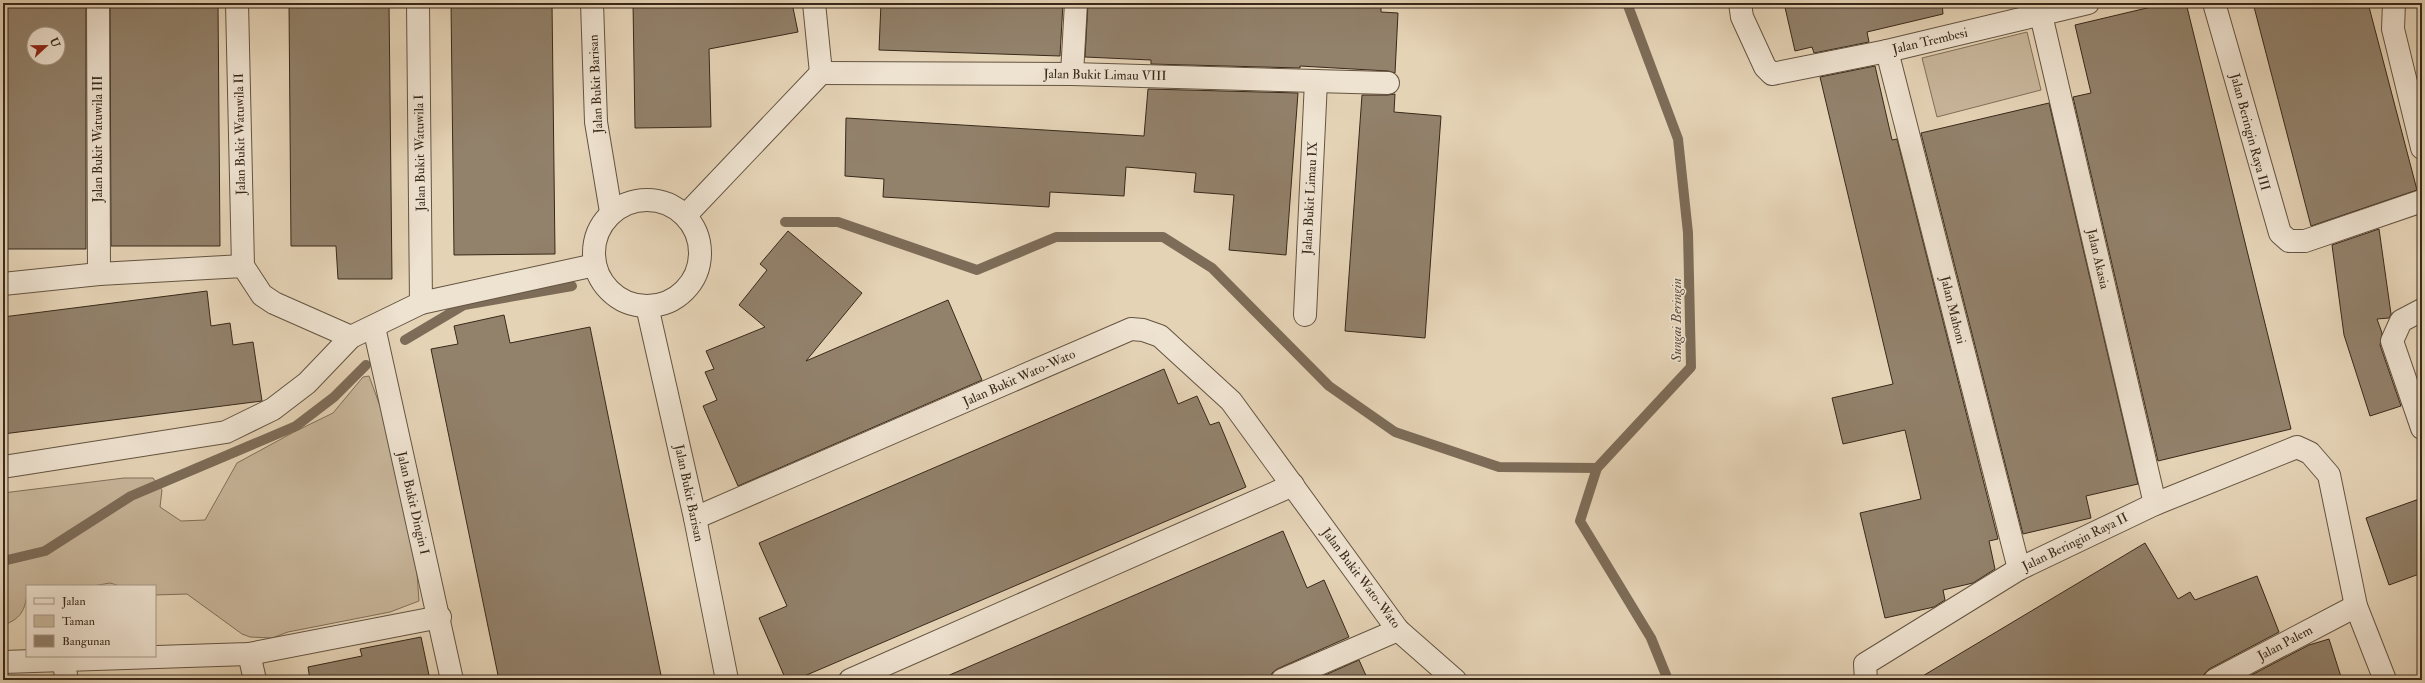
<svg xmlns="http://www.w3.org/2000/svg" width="2425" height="683" viewBox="0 0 2425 683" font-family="'IM FELL Double Pica',serif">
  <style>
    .green { fill: #c8b69b; stroke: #80705a }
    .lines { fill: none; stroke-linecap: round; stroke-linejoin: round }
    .stream { stroke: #7d6c58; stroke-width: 10 }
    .building { fill: #92816b; stroke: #39291a; fill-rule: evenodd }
    .minor-casing { stroke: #645441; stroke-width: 24 }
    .minor { stroke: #eee2d0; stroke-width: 22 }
    .labels { text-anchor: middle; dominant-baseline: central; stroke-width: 3; stroke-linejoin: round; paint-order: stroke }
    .street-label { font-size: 13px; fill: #39291a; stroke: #eee2d0 }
    .water-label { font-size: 14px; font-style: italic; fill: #5b4b39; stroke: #eee2d0 }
  </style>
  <rect width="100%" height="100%" fill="#e5d3b6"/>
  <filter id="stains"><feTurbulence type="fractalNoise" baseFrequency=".005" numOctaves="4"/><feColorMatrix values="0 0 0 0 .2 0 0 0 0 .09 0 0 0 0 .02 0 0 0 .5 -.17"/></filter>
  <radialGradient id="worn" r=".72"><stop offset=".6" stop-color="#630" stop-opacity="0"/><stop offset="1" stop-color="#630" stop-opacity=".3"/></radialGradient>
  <!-- green -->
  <g class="green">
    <polygon points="2027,32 2041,90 1937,117 1922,58"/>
    <path d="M369,376L387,425L415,544L419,601L390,612L288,632L272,638L250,637L242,634L187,594L155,595V586H120L110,583L93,586H27C27,606 23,619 3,625V493L124,478H153L162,490L160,507L181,521L205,520L237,463L294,432L333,413L363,377Z"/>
  </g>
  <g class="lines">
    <!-- stream -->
    <g class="stream">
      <polyline points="1627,3 1678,139 1688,233 1691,367 1597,468 1580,521 1651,638 1668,680"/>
      <polyline points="785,222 838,222 977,270 1056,237 1163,237 1212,268 1329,386 1395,432 1499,467 1597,468"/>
      <polyline points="405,340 464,305 572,286"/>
      <polyline points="3,561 45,551 131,496 296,426 334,397 366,365"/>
    </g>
  </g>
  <!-- building -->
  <g class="building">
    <path d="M3,3H86V249H3ZM34,34H58V58H34Z"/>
    <polygon points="110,3 218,3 220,246 111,246"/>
    <polygon points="289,3 389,3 392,279 338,279 336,246 291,246"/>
    <polygon points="451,3 552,3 555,254 454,255"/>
    <polygon points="633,3 792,3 798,32 709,49 711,127 635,128"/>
    <polygon points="881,3 1063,3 1060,56 879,50"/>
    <polygon points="1088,3 1381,3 1381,12 1398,13 1395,73 1388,71 1300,66 1300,68 1151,64 1151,60 1085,57"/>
    <polygon points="1784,3 1942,3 1943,14 1867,32 1869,42 1814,53 1812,47 1795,51"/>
    <polygon points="2168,3 2186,3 2291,429 2158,461 2073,97 2091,93 2075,25"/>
    <polygon points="2253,3 2368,3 2417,190 2311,226"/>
    <polygon points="1875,66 1892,140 1897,139 1998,539 1989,541 1995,569 1973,583 1943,590 1945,600 1934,607 1885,618 1860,513 1921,499 1905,430 1843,444 1832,398 1893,384 1820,77"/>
    <polygon points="1148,89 1298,93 1286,255 1229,250 1234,195 1194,192 1196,173 1126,167 1124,196 1050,192 1049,207 883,197 884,179 845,176 846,118 1144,136"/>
    <polygon points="1395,94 1394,112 1441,116 1425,338 1345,331 1362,95 1388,95"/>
    <polygon points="2049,103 2138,484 2086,496 2091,518 2023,534 1921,133"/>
    <polygon points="2379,229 2391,314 2389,318 2377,319 2382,333 2380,345 2401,406 2370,416 2344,335 2332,245"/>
    <polygon points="788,231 862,293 806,361 948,300 982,380 738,486 703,406 717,400 705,372 714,369 706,351 765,327 739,305 767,270 760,264"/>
    <polygon points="207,291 211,326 230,323 233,345 253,342 262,401 3,434 3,317"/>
    <polygon points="504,315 510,343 590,327 662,680 499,680 431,349 458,344 454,326"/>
    <polygon points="1164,369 1178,404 1197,396 1210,425 1219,422 1246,487 795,680 786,680 759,618 787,606 759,543"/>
    <polygon points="2422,498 2422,573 2389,585 2366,518"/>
    <polygon points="1283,531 1307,588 1324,580 1349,637 1277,669 1272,673 1270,680 938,680"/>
    <polygon points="2145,543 2178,599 2190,592 2195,600 2257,576 2279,632 2209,669 2204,674 2203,680 1916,680"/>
    <polygon points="421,637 430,680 310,680 308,667 362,656 360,649"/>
    <polygon points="2329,639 2342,680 2242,680 2309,645"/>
    <polygon points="1359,660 1368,680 1314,680"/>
  </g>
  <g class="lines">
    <defs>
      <g id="minor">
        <polyline points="98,3 99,274"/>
        <polyline points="237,3 243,266"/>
        <polyline points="418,3 421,303"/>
        <polyline points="592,3 596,122 611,212"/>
        <polyline points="814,3 821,73"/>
        <polyline points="1740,3 1742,17 1765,67 1772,74 1887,51 2088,3"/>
        <polyline points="2214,3 2280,233 2289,241 2305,241 2422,201"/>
        <polyline points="2394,3 2393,29 2422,148"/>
        <polyline points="2041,15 2155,504"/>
        <polyline points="1887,51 2019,569"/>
        <polyline points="821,73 1072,74 1388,83"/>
        <polyline points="1072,74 1076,3"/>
        <circle cx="647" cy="253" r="53"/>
        <polyline points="686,215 821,73"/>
        <polyline points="3,284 99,274 243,266 262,295 274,303 351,337"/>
        <polyline points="647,306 695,518 727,680"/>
        <polyline points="2422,310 2401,321 2392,341 2422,428"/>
        <polyline points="1305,315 1316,81"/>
        <polyline points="374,327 452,680"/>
        <polyline points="3,467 226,432 273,409 307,383 351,337 421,303 595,265"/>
        <polyline points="695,518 1131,329 1143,330 1160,336 1231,401 1398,630 1455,680"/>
        <polyline points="249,654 255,680"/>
        <polyline points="63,660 67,680"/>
        <polyline points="3,662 249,654 440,617"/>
        <polyline points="850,680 1293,485"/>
        <polyline points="1282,680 1398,630"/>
        <polyline points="1866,680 1865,664 2019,569 2155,504 2297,447 2310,453 2329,475 2356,606 2385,680"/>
        <polyline points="2215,680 2356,606"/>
      </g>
    </defs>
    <!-- minor casing -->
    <use href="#minor" class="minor-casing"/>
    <!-- minor -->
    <use href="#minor" class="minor"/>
  </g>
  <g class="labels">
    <!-- street labels -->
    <g class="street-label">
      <text transform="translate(1930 41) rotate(-13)">Jalan Trembesi</text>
      <text transform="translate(1105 75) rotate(1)">Jalan Bukit Limau VIII</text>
      <text transform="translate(596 84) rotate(-93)">Jalan Bukit Barisan</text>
      <text transform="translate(2250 132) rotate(75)">Jalan Beringin Raya III</text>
      <text transform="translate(240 134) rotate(-91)">Jalan Bukit Watuwila II</text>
      <text transform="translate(98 139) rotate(-90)">Jalan Bukit Watuwila III</text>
      <text transform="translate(420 153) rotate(-91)">Jalan Bukit Watuwila I</text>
      <text transform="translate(1310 198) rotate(-87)">Jalan Bukit Limau IX</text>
      <text transform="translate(2098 259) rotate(77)">Jalan Akasia</text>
      <text transform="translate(1953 310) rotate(76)">Jalan Mahoni</text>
      <text transform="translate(1019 378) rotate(-24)">Jalan Bukit Wato-Wato</text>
      <text transform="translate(689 493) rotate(78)">Jalan Bukit Barisan</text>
      <text transform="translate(413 503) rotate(77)">Jalan Bukit Dingin I</text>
      <text transform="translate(2075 542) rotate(-26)">Jalan Beringin Raya II</text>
      <text transform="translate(1361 578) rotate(53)">Jalan Bukit Wato-Wato</text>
      <text transform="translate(2285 643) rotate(-28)">Jalan Palem</text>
    </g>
    <!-- water labels -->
    <g class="water-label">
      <text transform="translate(1676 320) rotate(-90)">Sungai Beringin</text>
    </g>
  </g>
  <!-- margin -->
  <rect width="2425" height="683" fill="none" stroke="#e5d3b6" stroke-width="16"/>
  <rect x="4" y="4" width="2417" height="675" fill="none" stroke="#39291a" stroke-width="2"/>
  <rect x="8" y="8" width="2409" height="667" fill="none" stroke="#39291a"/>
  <!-- legend -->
  <rect x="26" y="585" width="130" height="72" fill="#eee2d0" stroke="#a69887"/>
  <rect x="34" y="598" width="20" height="6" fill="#eee2d0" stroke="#a69887"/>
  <text x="62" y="605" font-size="12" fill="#39291a">Jalan</text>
  <rect x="34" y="615" width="20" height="12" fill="#c8b69b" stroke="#a69887"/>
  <text x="62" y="625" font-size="12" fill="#39291a">Taman</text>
  <rect x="34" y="635" width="20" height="12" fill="#92816b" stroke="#a69887"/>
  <text x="62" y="645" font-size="12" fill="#39291a">Bangunan</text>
  <!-- north arrow -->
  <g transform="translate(46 46) rotate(68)"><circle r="19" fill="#eee2d0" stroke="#a69887"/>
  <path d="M0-3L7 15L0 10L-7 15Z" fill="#8f2418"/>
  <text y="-6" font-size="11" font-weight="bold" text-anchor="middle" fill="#39291a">U</text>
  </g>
  <rect width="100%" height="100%" filter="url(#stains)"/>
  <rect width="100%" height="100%" fill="url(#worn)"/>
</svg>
